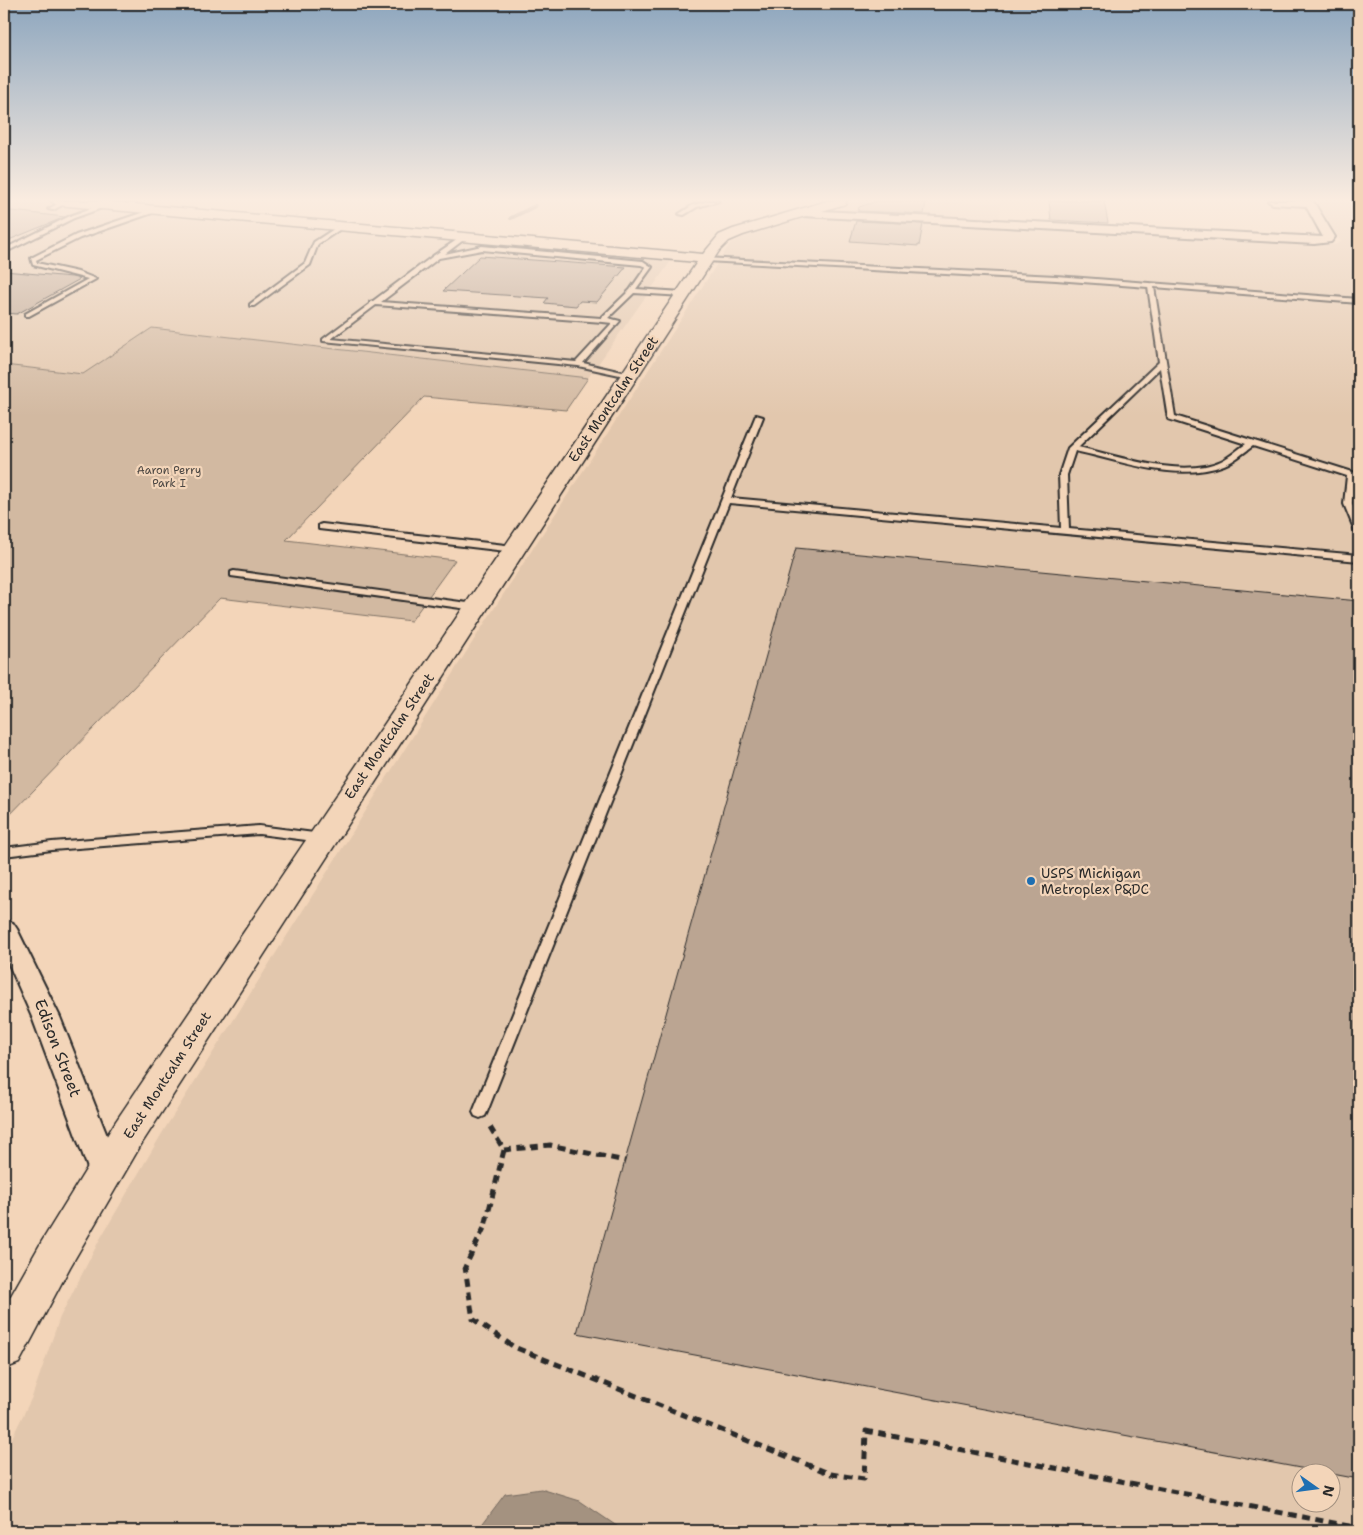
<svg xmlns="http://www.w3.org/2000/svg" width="1363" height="1535" viewBox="0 0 1363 1535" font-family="'Shantell Sans',sans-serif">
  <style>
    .built { fill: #e2c7ad; fill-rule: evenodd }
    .green { fill: #d2b9a1; stroke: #7e7266 }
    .water { fill: #a49280; stroke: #74695e }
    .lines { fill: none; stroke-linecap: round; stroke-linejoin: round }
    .stream { stroke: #74695e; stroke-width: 4 }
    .building { fill: #bba592; stroke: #2b2b2b }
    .lane-casing { stroke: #2b2b2b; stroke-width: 4 }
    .street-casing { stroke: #2b2b2b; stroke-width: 4 }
    .secondary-casing { stroke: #2b2b2b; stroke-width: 3 }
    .path { stroke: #2b2b2b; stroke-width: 5; stroke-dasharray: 8 5.5; stroke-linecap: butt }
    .lane { fill: #f3d5b9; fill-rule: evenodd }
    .street { fill: #f3d5b9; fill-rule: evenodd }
    .secondary { fill: #f3d5b9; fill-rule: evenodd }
    .poi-dot { fill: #1f6fb2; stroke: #f3d5b9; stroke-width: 2 }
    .labels { text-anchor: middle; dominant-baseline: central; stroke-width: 4.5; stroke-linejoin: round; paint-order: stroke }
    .far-park-label { font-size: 11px; fill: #4c4743; stroke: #f3d5b9 }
    .street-label { font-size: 14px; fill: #2b2b2b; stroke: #f3d5b9 }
    .poi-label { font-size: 14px; fill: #2b2b2b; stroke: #f3d5b9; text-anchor: start }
    .near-street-label { font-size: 16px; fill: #2b2b2b; stroke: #f3d5b9 }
  </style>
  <rect width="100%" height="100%" fill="#f3d5b9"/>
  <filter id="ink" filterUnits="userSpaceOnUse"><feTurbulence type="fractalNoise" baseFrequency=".02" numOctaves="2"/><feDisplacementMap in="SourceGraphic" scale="10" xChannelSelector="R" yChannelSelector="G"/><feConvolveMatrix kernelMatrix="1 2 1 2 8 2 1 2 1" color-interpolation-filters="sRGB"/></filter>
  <g filter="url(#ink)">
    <!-- built -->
    <g class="built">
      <polygon points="4,201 84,205 186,214 671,261 588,378 152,328 83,374 4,365"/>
      <path d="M856,201L1001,203L1000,222L964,224L1334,245L1341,242L1316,201H1359V1531H4V1454L32,1397L60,1317L100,1239L164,1130L477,635L730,244L752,232ZM1300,1472H1330V1502H1300Z"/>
    </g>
    <!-- green -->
    <polygon class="green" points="152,328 588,378 566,410 424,397 286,540 455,560 411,621 220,598 4,821 4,365 83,374"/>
    <!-- water -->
    <polygon class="water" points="541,1489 580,1501 624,1531 477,1531 505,1494"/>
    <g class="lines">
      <!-- stream -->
      <polyline class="stream" points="511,218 535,206"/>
    </g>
    <!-- building -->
    <g class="building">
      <polygon points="877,201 926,201 924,214 858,211 859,207"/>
      <polygon points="1049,201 1104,201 1108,223 1051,220"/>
      <polygon points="12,211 65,217 4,242 4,214"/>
      <polygon points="856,221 923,224 919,246 850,241"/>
      <polygon points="480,256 626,267 597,302 580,301 576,306 544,303 548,298 443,291"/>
      <polygon points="4,271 72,277 80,279 17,314 4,313"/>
      <polygon points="796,548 1359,601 1359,1479 577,1333"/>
    </g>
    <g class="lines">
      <defs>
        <g id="lane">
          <polygon points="63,201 68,202 53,210 48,209"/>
          <polygon points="709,201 719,201 697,207 684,215 679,214 693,205"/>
          <polygon points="108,202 110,205 74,218 4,253 4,249 70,216"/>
          <polygon points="159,207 161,210 80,238 36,260 37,263 78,272 96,279 29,316 25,316 25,314 88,279 33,265 31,258 76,235"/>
          <polygon points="340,225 345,226 318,244 310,265 254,306 250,306 250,304 305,263 314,242"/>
          <path d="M464,235L466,238L445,254L482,246L643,261L652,267L636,289L683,292L686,294L683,296L634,293L608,318L620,321L583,363L631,374L633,375L629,377L578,366L323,341V339L370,304V302L373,301L433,256ZM482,250L641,265L646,267L630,290L601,318L381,302L439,258ZM376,305L603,322L612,323L576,362L331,339Z"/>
          <path d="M704,258L1056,276L1359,299V303L1154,287L1175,416L1359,474V479L1355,478L1352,504L1359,521V534L1355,531L1344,504L1347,476L1253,446C1244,452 1235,461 1224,465C1177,483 1122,461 1075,451L1067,475L1069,529L1359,555V561L729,503L487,1112L485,1116L480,1118L475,1116L473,1112L756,415L763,417L731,498L1061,528L1059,475L1068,448L1159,362L1148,287L1056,280L706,261ZM1160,368L1168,419L1246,444C1238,449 1230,457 1221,461C1182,479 1118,456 1078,447Z"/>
          <polygon points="322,524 514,546 518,549 514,552 319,529 319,525"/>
          <polygon points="234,571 475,604 480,607 475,610 231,576 231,572"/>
          <polygon points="259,826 322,834 328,838 322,842 259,834 52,850 4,856 4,848 52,842"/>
        </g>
        <g id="street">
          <polygon points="1268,201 1313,201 1335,237 1331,242 1314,244 803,216 798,213 803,210 1323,237 1306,206 1273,204"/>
          <polygon points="4,920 13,923 17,929 60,1017 121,1171 116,1180 105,1184 94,1180 89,1171 32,1017 4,953"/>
        </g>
        <polygon id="secondary" points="51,201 100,201 703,254 719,235 733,229 827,201 847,201 845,204 743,235 729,241 719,251 142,1143 70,1267 19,1363 4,1369 4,1308 42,1241 116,1121 697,262 57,205"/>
      </defs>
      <!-- lane casing -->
      <use href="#lane" class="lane-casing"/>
      <!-- street casing -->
      <use href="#street" class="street-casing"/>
      <!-- secondary casing -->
      <use href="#secondary" class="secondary-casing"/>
      <!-- path -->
      <g class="path">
        <polyline points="490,1127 504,1150 485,1226 465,1267 473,1319 514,1347 831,1474 864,1479 866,1431 1359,1528"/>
        <polyline points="504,1150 550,1145 625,1161"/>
      </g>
      <!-- lane -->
      <use href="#lane" class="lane"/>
      <!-- street -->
      <use href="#street" class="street"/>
      <!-- secondary -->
      <use href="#secondary" class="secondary"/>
    </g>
  </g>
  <!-- sky -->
  <linearGradient id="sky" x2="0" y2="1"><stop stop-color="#8da6be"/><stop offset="0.48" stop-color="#faece0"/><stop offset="1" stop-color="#faece0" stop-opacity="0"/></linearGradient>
  <rect width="1363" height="416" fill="url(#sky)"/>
  <!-- markers -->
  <circle class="poi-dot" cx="1031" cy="881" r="5"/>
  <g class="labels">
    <!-- far-park labels -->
    <g class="far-park-label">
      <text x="169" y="470">Aaron Perry<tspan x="169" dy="13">Park I</tspan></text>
    </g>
    <!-- street labels -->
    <g class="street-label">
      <text transform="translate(613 399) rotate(-56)">East Montcalm Street</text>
      <text transform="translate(389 736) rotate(-56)">East Montcalm Street</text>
      <text transform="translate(167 1075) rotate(-57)">East Montcalm Street</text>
    </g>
    <!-- poi labels -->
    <g class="poi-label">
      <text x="1041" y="873">USPS Michigan<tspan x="1041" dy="16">Metroplex P&amp;DC</tspan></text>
    </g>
    <!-- near-street labels -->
    <g class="near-street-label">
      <text transform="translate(58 1048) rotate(69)">Edison Street</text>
    </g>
  </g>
  <!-- margin -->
  <rect width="1363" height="1535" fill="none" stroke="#f3d5b9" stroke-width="20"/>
  <rect x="10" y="10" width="1343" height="1515" fill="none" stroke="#2b2b2b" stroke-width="2" filter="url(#ink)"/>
  <!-- north arrow -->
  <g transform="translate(1316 1488) rotate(104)"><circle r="24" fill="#f3d5b9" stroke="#a39180"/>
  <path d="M0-4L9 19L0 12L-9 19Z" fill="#1f6fb2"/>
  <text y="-8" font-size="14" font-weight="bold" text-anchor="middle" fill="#2b2b2b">N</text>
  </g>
</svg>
